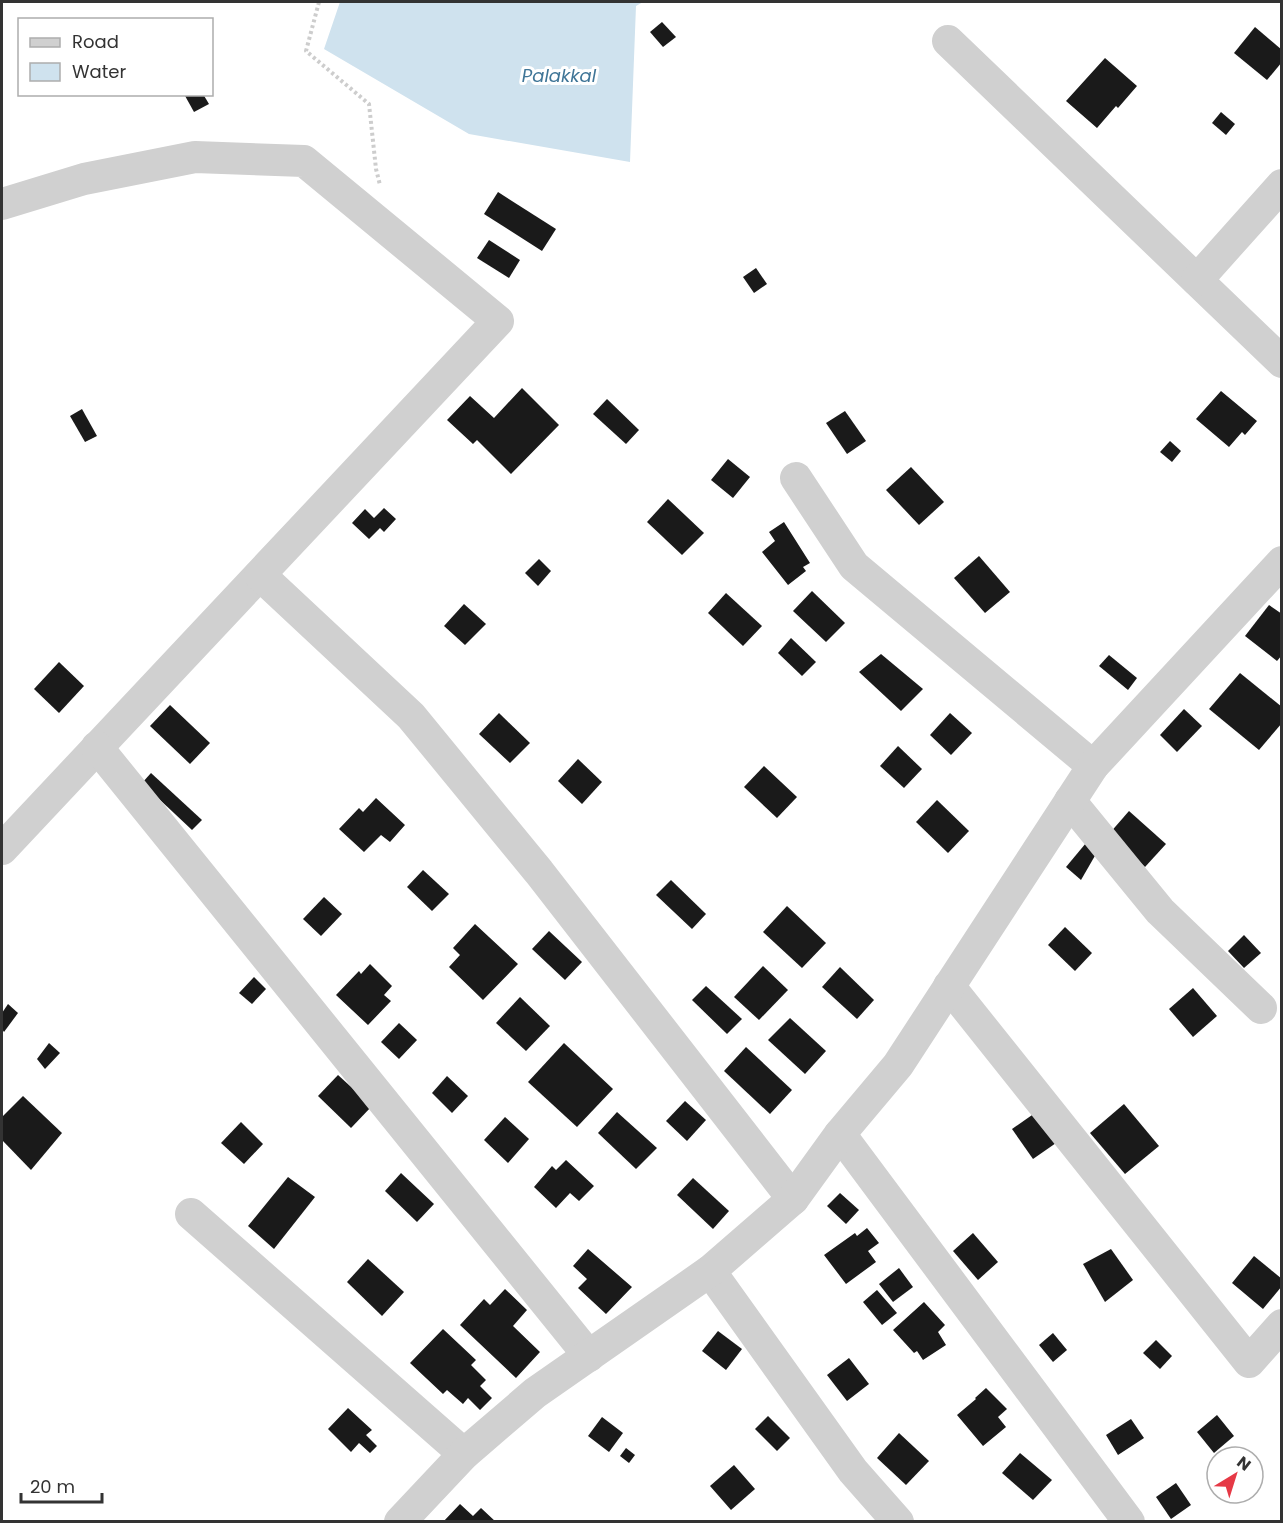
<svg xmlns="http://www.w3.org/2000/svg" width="1283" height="1523" viewBox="0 0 1283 1523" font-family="Poppins,sans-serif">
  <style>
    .water { fill: #cfe2ee }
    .building { fill: #1a1a1a }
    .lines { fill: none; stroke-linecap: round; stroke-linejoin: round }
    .path { stroke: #cdcdcd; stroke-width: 4; stroke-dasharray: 3 3; stroke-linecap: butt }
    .minor { stroke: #d0d0d0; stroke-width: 32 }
    .labels { text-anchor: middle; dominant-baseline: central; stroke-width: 6; stroke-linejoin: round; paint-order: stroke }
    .water-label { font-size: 18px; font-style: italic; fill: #3f7597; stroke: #fff }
  </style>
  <rect width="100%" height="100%" fill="#fff"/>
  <!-- water -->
  <polygon class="water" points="340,2 643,2 636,6 630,162 469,134 324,49"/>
  <!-- building -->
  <g class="building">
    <polygon points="662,22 676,37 663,47 650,32"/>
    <polygon points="1255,27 1282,50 1282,62 1267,80 1234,53"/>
    <polygon points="1105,58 1137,86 1118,108 1116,106 1097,128 1066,101"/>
    <polygon points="184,94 203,94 209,104 194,112"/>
    <polygon points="1221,112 1235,124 1226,135 1212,123"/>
    <polygon points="498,192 556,229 542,251 484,214"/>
    <polygon points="489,240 520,260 509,278 477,258"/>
    <polygon points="756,268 767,284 754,293 743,277"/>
    <polygon points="522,388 559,425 511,474 477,440 473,444 447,420 470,396 494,418"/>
    <polygon points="1221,391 1257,421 1245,435 1242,432 1229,447 1196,419"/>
    <polygon points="607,399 639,430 626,444 593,414"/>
    <polygon points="82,409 97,436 85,442 70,416"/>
    <polygon points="845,411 866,441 847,454 826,423"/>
    <polygon points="1170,441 1181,451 1172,462 1160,452"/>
    <polygon points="728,459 750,477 733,498 711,480"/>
    <polygon points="911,467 944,502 919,525 886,490"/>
    <polygon points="668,499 704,533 682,555 647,522"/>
    <polygon points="384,508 396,519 384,532 380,528 369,539 352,523 365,509 374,518"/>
    <polygon points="784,522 810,563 803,567 806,571 788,585 762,552 775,541 769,532"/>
    <polygon points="979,556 1010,592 985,613 954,578"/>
    <polygon points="539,559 551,571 538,586 525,573"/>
    <polygon points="812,591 845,623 826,642 793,611"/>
    <polygon points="726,593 762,626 743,646 708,613"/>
    <polygon points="464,604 486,624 465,645 444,626"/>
    <polygon points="1269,605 1282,614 1282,655 1277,661 1245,636"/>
    <polygon points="791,638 816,662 802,676 778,653"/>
    <polygon points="881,654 923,689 901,711 859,672"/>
    <polygon points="1109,655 1137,678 1128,690 1099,666"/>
    <polygon points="59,662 84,686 59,713 34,689"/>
    <polygon points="1240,673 1282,707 1282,723 1259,750 1209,709"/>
    <polygon points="170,705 210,743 190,764 150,726"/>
    <polygon points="1184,709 1202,726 1177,752 1160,735"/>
    <polygon points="499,713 530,743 510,763 479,734"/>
    <polygon points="950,713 972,733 951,755 930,735"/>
    <polygon points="898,746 922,769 904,788 880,766"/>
    <polygon points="578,759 602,782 582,804 558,781"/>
    <polygon points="764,766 797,797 777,818 744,787"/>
    <polygon points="151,773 202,820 192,830 142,783"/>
    <polygon points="376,798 405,825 390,842 381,835 364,852 339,829 359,808 363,812"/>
    <polygon points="937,800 969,831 948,853 916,822"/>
    <polygon points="1129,811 1166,844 1145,867 1109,834"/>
    <polygon points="1091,837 1100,847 1081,880 1066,867"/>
    <polygon points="423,870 449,894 432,911 407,887"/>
    <polygon points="671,880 706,914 692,929 656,895"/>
    <polygon points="324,897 342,914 321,936 303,919"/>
    <polygon points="787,906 826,943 802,968 763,932"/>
    <polygon points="475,924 518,964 483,1000 449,967 460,955 453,948"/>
    <polygon points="1065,927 1092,953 1075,971 1048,945"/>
    <polygon points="549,931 582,962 565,980 532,949"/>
    <polygon points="1244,935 1261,953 1244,968 1228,951"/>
    <polygon points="370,964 392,986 384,995 391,1001 368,1025 336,995 359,971 361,974"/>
    <polygon points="763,966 788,990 759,1020 734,997"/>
    <polygon points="840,967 874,1000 857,1019 822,987"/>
    <polygon points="254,977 266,989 252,1004 239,993"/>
    <polygon points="706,986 742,1019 727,1034 692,1000"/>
    <polygon points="1193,988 1217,1016 1193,1037 1169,1009"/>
    <polygon points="520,997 550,1026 526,1051 496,1023"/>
    <polygon points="8,1004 18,1013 4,1032 2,1029 2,1013"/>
    <polygon points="790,1018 826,1051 805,1074 768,1040"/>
    <polygon points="399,1023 417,1040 399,1059 381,1042"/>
    <polygon points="49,1043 60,1053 45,1069 37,1059"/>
    <polygon points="564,1043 613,1089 577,1127 528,1082"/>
    <polygon points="746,1047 792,1090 770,1114 724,1071"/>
    <polygon points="338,1075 372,1106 351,1128 318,1096"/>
    <polygon points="447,1076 468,1096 452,1113 432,1093"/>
    <polygon points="23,1096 62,1133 31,1170 2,1140 2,1117"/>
    <polygon points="685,1101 706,1120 687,1141 666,1121"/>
    <polygon points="1124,1104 1159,1146 1125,1174 1090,1133"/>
    <polygon points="617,1112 657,1148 636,1169 598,1133"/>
    <polygon points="1035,1113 1056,1143 1033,1159 1012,1129"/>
    <polygon points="505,1117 529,1139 508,1163 484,1140"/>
    <polygon points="241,1122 263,1144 244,1164 221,1143"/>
    <polygon points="566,1160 594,1186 579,1201 570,1193 556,1208 534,1187 552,1166 556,1170"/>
    <polygon points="401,1173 434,1204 417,1222 385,1191"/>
    <polygon points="288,1177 315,1197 274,1249 248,1226"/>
    <polygon points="693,1178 729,1211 713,1229 677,1195"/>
    <polygon points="840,1193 859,1210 846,1224 827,1206"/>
    <polygon points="867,1228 879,1243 868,1251 876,1262 846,1284 824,1255 855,1233 857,1236"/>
    <polygon points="973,1233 998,1262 978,1280 953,1251"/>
    <polygon points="588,1249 632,1287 606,1314 578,1288 587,1279 573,1266"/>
    <polygon points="1111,1249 1133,1280 1105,1302 1083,1264"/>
    <polygon points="1254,1256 1282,1279 1282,1286 1263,1309 1232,1283"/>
    <polygon points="368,1259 404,1292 382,1316 347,1282"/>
    <polygon points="899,1268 913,1287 893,1302 879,1284"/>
    <polygon points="505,1289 527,1310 513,1326 540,1352 516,1378 460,1325 484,1299 490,1305"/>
    <polygon points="877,1290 897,1313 882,1325 863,1302"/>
    <polygon points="924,1302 945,1325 938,1332 946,1345 923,1360 917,1351 914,1353 893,1330"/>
    <polygon points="443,1329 476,1360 471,1365 486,1380 480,1386 492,1398 480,1410 468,1398 463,1404 447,1390 443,1394 410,1363"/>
    <polygon points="718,1331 742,1349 726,1370 702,1351"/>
    <polygon points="1053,1333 1067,1350 1053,1362 1039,1345"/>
    <polygon points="1156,1340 1172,1356 1160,1369 1143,1353"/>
    <polygon points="849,1358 869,1384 847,1401 827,1375"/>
    <polygon points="986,1388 1007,1409 998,1417 1006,1427 983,1446 957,1415 976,1399 975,1398"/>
    <polygon points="348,1408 372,1430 366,1435 377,1446 370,1453 359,1443 351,1452 328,1429"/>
    <polygon points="1217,1415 1234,1436 1214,1453 1197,1432"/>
    <polygon points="768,1416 790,1438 777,1451 755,1429"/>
    <polygon points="602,1417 623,1433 609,1452 588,1436"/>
    <polygon points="1131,1419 1144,1438 1118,1455 1106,1435"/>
    <polygon points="899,1433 929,1461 906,1485 877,1458"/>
    <polygon points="626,1448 635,1455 629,1463 620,1456"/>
    <polygon points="1020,1453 1052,1480 1033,1500 1002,1473"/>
    <polygon points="734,1465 755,1489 731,1510 710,1486"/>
    <polygon points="1176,1483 1191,1505 1171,1519 1156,1497"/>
    <polygon points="460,1504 473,1516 481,1508 496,1522 443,1522"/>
  </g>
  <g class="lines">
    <!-- path -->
    <polyline class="path" points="319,2 306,51 369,104 376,169 380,185"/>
    <!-- minor -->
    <g class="minor">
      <polyline points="948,41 1282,362"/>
      <polyline points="2,204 84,179 195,157 304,161 498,321 2,849"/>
      <polyline points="1197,280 1282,185"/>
      <polyline points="796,478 854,566 1093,766"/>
      <polyline points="260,575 411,716 539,872 793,1199"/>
      <polyline points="97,747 589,1356"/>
      <polyline points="1070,801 1160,911 1261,1008"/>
      <polyline points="949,986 1249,1362 1282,1325"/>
      <polyline points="840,1134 1129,1522"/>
      <polyline points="191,1214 464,1454"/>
      <polyline points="710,1271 853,1471 898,1522"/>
      <polyline points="400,1522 464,1454 535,1393 710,1271 793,1199 840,1134 898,1065 1093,766 1282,562"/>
    </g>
  </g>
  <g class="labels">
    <!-- water labels -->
    <g class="water-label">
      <text x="559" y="75">Palakkal</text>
    </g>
  </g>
  <!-- border -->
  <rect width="1283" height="1523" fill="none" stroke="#333333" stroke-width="6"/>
  <!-- legend -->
  <rect x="18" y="18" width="195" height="78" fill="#ffffff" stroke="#adadad" stroke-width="1.5"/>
  <rect x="30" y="38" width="30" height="9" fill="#d0d0d0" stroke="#adadad" stroke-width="1.5"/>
  <text x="72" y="48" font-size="18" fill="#333333">Road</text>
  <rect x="30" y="63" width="30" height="18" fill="#cfe2ee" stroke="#adadad" stroke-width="1.5"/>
  <text x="72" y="78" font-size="18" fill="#333333">Water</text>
  <!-- north arrow -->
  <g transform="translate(1235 1475) rotate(38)"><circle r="28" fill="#ffffff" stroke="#adadad" stroke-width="1.5"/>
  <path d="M0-4.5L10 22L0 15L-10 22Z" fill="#e63946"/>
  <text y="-9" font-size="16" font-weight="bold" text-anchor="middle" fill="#333333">N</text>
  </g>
  <!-- scale -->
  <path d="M21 1493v9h81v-9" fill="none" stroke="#333333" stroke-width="3"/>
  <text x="30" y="1493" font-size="18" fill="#333333" stroke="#ffffff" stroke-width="4.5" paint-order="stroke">20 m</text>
</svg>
